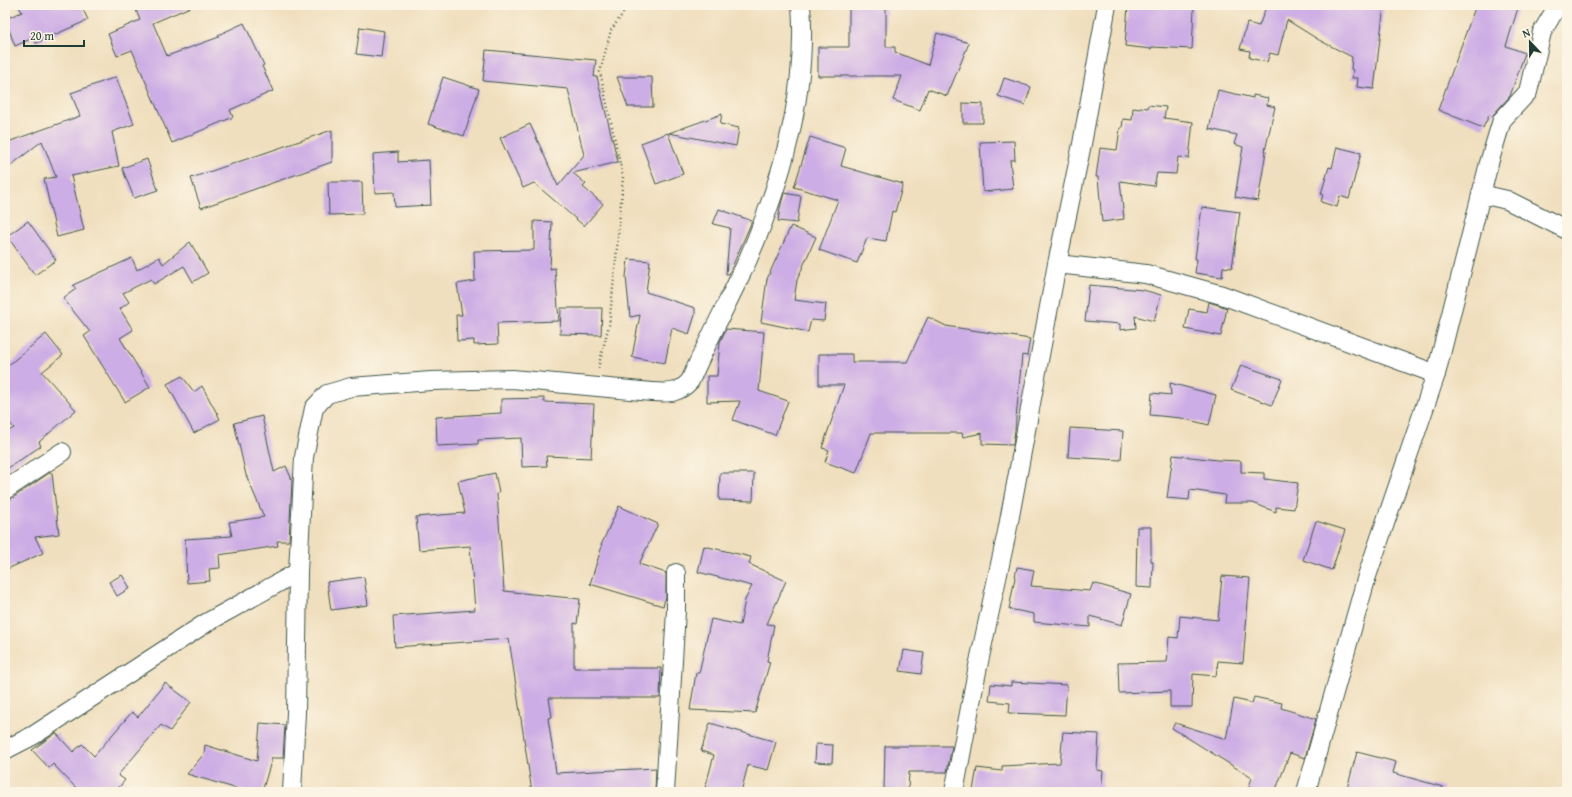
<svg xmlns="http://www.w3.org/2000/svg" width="1572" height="797" viewBox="0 0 1572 797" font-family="'Gentium Book Plus',serif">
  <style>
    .building { fill: #cdade5 }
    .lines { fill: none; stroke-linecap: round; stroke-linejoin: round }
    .street-casing { stroke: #3e5549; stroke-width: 20 }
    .path { stroke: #3e5549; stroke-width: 2.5; stroke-dasharray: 1 3; stroke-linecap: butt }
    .street { stroke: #fff; stroke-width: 18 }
  </style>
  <rect width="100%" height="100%" fill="#fcf5e5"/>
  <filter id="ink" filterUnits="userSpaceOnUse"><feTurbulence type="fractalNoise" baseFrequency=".025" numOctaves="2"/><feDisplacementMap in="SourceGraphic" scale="8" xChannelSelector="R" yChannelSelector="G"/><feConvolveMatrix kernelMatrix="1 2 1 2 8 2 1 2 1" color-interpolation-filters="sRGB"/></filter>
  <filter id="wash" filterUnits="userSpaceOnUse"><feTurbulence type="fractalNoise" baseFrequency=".012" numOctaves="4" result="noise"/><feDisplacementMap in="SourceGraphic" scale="16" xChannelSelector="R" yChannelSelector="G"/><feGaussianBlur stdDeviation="0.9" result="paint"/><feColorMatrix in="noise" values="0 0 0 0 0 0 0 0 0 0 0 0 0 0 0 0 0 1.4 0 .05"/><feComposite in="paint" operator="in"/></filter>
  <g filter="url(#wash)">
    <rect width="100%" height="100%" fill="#f0dfbe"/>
    <g id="blocks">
      <!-- building -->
      <g class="building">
        <polygon points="18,5 81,5 88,20 36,43 33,38 15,46 5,19 22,12"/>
        <polygon points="134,5 195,5 153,23 167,56 219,37 218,35 244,23 264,65 262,66 273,91 230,110 233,117 172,143 132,50 117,56 108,34 140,20"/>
        <polygon points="849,5 886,5 886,47 895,47 895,52 928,65 937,33 969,43 947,96 928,89 920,110 893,100 902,76 818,76 818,47 849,47"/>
        <polygon points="1128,5 1192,5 1192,8 1194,9 1192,49 1152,47 1151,49 1125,46"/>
        <polygon points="1263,5 1384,5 1374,89 1357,87 1358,78 1352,78 1353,70 1351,69 1352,57 1319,40 1287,20 1278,55 1270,53 1267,62 1249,58 1250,51 1240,49 1247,23 1259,26 1266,7"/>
        <polygon points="1476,5 1519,5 1506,46 1525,53 1510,96 1492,116 1489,115 1483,128 1438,110"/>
        <polygon points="360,27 384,31 381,57 356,54"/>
        <polygon points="486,50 596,60 594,77 597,77 618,162 573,173 586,184 583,187 603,204 584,226 534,183 523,188 500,138 530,124 558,186 584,155 568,89 483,81"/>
        <polygon points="116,77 134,124 112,132 119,166 71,176 84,230 57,237 44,179 56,177 42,141 5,170 5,143 80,116 71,93"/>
        <polygon points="443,77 479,89 464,136 428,124"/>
        <polygon points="617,77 652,77 653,107 628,107"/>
        <polygon points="1004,78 1031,87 1025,105 998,96"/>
        <polygon points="1218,90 1253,98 1253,95 1268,98 1267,105 1275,107 1265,151 1266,151 1258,201 1235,197 1243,147 1234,144 1237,135 1209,129"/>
        <polygon points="963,103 983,104 983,123 963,123"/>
        <polygon points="1148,105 1166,107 1164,118 1193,122 1189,158 1178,157 1176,174 1157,173 1154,186 1120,181 1124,219 1102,222 1098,177 1096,177 1100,148 1117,150 1120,128 1122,128 1123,119 1132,120 1133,108 1140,109 1140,107 1148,108"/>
        <polygon points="722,114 720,124 739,128 736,146 669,133"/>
        <polygon points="332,130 332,162 201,208 191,178"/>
        <polygon points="668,133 683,174 656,184 641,143"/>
        <polygon points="810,137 846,148 841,166 903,184 895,212 892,211 886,241 867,238 857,263 819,250 838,200 794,187"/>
        <polygon points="1014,141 1015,160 1010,160 1013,189 983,192 980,142"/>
        <polygon points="1337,147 1361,153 1349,199 1340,196 1337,207 1321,202 1323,194 1321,194 1329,167 1332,168"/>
        <polygon points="398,152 398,162 429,160 431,205 395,207 394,192 375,193 373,154"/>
        <polygon points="147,159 158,190 134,198 122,168"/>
        <polygon points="328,182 362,182 363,214 329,215"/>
        <polygon points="784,193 801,196 797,223 778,221 780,208"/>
        <polygon points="1202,207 1240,212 1232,268 1223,267 1222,277 1195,273 1197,259 1195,259"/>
        <polygon points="719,209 752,221 729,274 726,274 730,228 713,224"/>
        <polygon points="28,221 56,260 35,275 7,236"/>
        <polygon points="534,221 552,222 550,269 555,268 559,321 497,323 498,344 474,345 474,340 457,341 456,315 462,315 457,284 475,281 474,251 534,250"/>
        <polygon points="791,226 816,237 797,280 794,300 826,304 824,321 811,320 808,332 761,322 767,279"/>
        <polygon points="190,242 208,273 193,282 184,266 154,284 151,279 123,293 129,302 120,309 133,330 120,338 150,387 125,402 84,336 90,332 63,298 76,289 73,285 132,258 137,270 159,257 163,264"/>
        <polygon points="628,259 650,261 646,292 695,308 695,315 689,334 672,328 665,363 632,357 640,315 630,317 626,277"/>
        <polygon points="1089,285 1143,290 1161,295 1154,321 1135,316 1136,328 1120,330 1120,324 1085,321"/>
        <polygon points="1209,302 1227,308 1221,336 1185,329 1189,309 1207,312"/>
        <polygon points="561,308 602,308 601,335 560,334"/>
        <polygon points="928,317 946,326 1030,339 1027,356 1022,355 1015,430 1013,445 982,444 982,433 963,437 962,433 871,433 856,473 825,462 829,450 822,448 844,385 819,385 819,354 852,354 852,362 907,362"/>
        <polygon points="726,329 764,332 759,391 788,401 775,435 733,420 740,401 707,402 707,376 717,376 720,342"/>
        <polygon points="46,334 63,355 42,372 76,410 39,442 41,446 5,470 5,433 14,428 5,418 5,368"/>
        <polygon points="1241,365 1282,379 1272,405 1231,390"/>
        <polygon points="182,376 194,392 202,386 220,419 194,433 167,384"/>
        <polygon points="1170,383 1216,395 1209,425 1181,418 1150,415 1152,393 1171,395"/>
        <polygon points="544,398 544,402 594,404 591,458 546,456 547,466 522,467 521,438 478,440 478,444 437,446 436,417 501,413 501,399"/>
        <polygon points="262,416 274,472 286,466 292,480 289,541 277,541 278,546 219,555 220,568 209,569 210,581 187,583 185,539 232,536 229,522 264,517 246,475 234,423"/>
        <polygon points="1070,428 1123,431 1121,460 1068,457"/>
        <polygon points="1173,455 1217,460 1241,461 1241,472 1264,473 1264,479 1298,483 1294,509 1276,507 1276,512 1253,503 1224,503 1225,495 1190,490 1189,500 1167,498"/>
        <polygon points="49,473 52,473 59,534 35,537 43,553 5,570 5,500 11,499"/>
        <polygon points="495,473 499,493 497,494 504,591 580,599 577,624 574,623 574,668 661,668 660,698 549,698 552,717 548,718 556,773 656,768 655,792 532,792 509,639 395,647 393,616 475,610 470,546 419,550 416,517 465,513 458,481"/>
        <polygon points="720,473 754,473 753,501 719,500"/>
        <polygon points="619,506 658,524 639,564 666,573 666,597 663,606 590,584 602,546 601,545"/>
        <polygon points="1316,521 1345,530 1332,570 1303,560"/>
        <polygon points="1137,527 1151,527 1151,561 1153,562 1152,588 1136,587"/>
        <polygon points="704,546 751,557 749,564 786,581 767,624 774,625 767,661 770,662 755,713 690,710 696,673 699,673 711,619 740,625 745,600 752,586 698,572"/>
        <polygon points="1017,567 1034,570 1031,586 1090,591 1093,583 1131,594 1122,625 1090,616 1090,627 1034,622 1034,614 1009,609"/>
        <polygon points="122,575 130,588 117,596 109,582"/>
        <polygon points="1222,576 1250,578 1243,663 1218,661 1216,676 1193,674 1192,707 1170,707 1170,691 1119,693 1118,663 1167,662 1169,637 1178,638 1180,616 1218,620"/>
        <polygon points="364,577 368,605 331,610 327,582"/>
        <polygon points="904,650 924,653 921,674 900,671"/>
        <polygon points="1011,682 1067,685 1065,715 1009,713 1010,703 989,701 991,684 1011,686"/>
        <polygon points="165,683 191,702 170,731 161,725 118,775 125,780 115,792 80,792 53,764 49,768 32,750 56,733 73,752 82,744 94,756 132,712 138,717"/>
        <polygon points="1254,697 1282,703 1281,708 1316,719 1305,758 1290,753 1275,792 1247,792 1252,778 1172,728 1175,723 1226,739 1234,699 1252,703"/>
        <polygon points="260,723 285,725 283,758 272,758 262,792 248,792 187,774 204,754 205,745 257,761"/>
        <polygon points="710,723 776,742 768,770 748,765 741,792 704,792 714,755 701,751"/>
        <polygon points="1063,732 1099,734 1097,770 1103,771 1101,792 987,792 973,790 977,768 1002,771 1002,766 1060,763"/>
        <polygon points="816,744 833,745 832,763 815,762"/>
        <polygon points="885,746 952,746 947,772 909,772 908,790 884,789"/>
        <polygon points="1357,752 1396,762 1393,773 1443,787 1442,792 1346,792"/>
      </g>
    </g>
  </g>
  <g filter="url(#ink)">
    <use href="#blocks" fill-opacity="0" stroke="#3e5549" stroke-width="1"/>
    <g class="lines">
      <defs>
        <g id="street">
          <polyline points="1481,194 1507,200 1567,230"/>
          <polyline points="1057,264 1146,274 1222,295 1436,374"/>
          <polyline points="5,490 62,452"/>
          <polyline points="5,750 34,735 206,623 298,572"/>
          <path d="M292,792L296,713L298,572L304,457L314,408L327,394L351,387L431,381L512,379L652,392C669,393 678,394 690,381C707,342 727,304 745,266C781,185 808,94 801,5"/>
          <polyline points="665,792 676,611 676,573"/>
          <polyline points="954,792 977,671 1007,532 1057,264 1082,144 1107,5"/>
          <polyline points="1306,792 1367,576 1436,374 1489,163 1502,120 1528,92 1542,32 1558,5"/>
        </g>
      </defs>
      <!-- street casing -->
      <use href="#street" class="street-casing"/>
      <!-- path -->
      <polyline class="path" points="598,368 609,325 616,260 623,177 600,72 611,30 629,5"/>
      <!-- street -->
      <use href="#street" class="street"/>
    </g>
  </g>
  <!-- margin -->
  <rect width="1572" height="797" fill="none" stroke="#fcf5e5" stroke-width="20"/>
  <!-- north arrow -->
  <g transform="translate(1530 42) rotate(338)" stroke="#fcf5e5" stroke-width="3" paint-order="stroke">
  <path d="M0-3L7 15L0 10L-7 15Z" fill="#1f3d34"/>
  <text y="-6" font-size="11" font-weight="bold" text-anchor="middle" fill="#1f3d34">N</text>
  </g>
  <!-- scale -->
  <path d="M24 40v6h60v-6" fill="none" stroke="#1f3d34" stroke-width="2"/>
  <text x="30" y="40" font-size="12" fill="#1f3d34" stroke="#fcf5e5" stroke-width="3" paint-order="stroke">20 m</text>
</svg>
